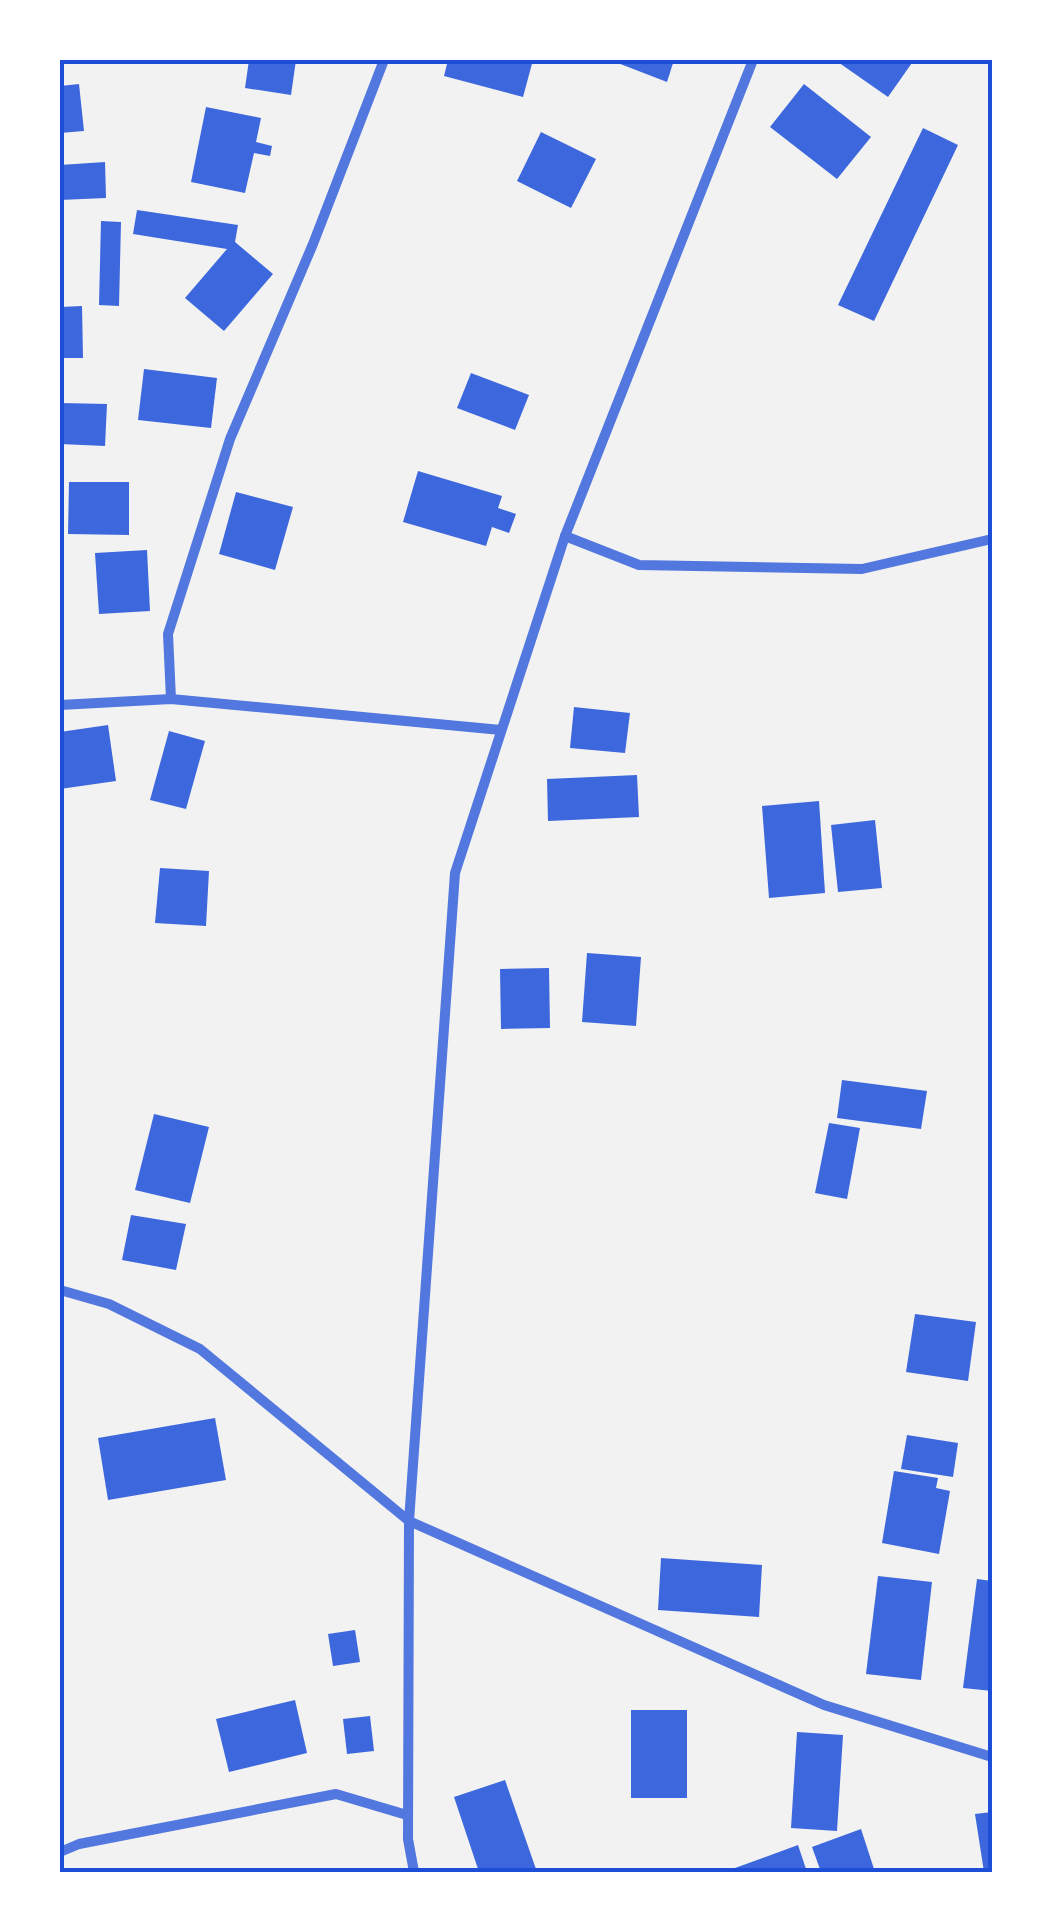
<svg xmlns="http://www.w3.org/2000/svg" width="1052" height="1932" viewBox="0 0 1052 1932" font-family="'Noto Sans',sans-serif">
  <style>
    .building { fill: #3d67dc }
    .lines { fill: none; stroke-linecap: round; stroke-linejoin: round }
    .minor { stroke: #5277de; stroke-width: 10 }
    .neatline { fill: none; stroke: #1d4ed8; stroke-width: 4 }
  </style>
  <rect width="100%" height="100%" fill="#f2f2f2"/>
  <!-- building -->
  <g class="building">
    <polygon points="249,60 296,60 291,95 245,88"/>
    <polygon points="448,60 533,60 523,97 444,76"/>
    <polygon points="610,60 674,60 667,82"/>
    <polygon points="835,60 914,60 888,97"/>
    <polygon points="79,84 84,131 60,133 60,86"/>
    <polygon points="804,84 871,137 837,179 770,127"/>
    <polygon points="206,107 261,118 256,142 272,146 270,156 254,153 245,193 191,182"/>
    <polygon points="923,128 958,145 874,321 838,305"/>
    <polygon points="541,132 596,159 571,208 517,181"/>
    <polygon points="105,162 106,198 60,200 60,165"/>
    <polygon points="137,210 238,225 235,242 273,274 224,331 185,298 227,249 133,234"/>
    <polygon points="101,221 121,222 119,306 99,305"/>
    <polygon points="82,306 83,358 60,358 60,307"/>
    <polygon points="144,369 217,378 211,428 138,420"/>
    <polygon points="471,373 529,395 515,430 457,408"/>
    <polygon points="60,403 107,404 105,446 60,444"/>
    <polygon points="418,471 502,496 498,508 516,514 509,533 492,527 486,546 403,522"/>
    <polygon points="69,482 129,482 129,535 68,534"/>
    <polygon points="236,492 293,507 275,570 219,554"/>
    <polygon points="147,550 150,611 99,614 95,553"/>
    <polygon points="574,707 630,713 625,753 570,748"/>
    <polygon points="108,725 116,781 60,789 60,732"/>
    <polygon points="169,731 205,741 186,809 150,800"/>
    <polygon points="637,775 639,817 548,821 547,779"/>
    <polygon points="819,801 825,893 769,898 762,806"/>
    <polygon points="875,820 882,888 838,892 831,825"/>
    <polygon points="160,868 209,871 206,926 155,923"/>
    <polygon points="587,953 641,957 636,1026 582,1022"/>
    <polygon points="549,968 550,1028 501,1029 500,969"/>
    <polygon points="842,1080 927,1091 921,1129 837,1118"/>
    <polygon points="154,1114 209,1127 190,1203 135,1190"/>
    <polygon points="829,1123 860,1128 847,1199 815,1193"/>
    <polygon points="131,1215 186,1224 176,1270 122,1260"/>
    <polygon points="915,1314 976,1322 968,1381 906,1372"/>
    <polygon points="215,1418 226,1480 108,1500 98,1438"/>
    <polygon points="907,1435 958,1443 953,1477 901,1469"/>
    <polygon points="894,1471 938,1478 936,1488 950,1491 939,1554 882,1543"/>
    <polygon points="661,1558 762,1565 759,1617 658,1610"/>
    <polygon points="878,1576 932,1582 921,1680 866,1674"/>
    <polygon points="977,1579 992,1581 992,1691 963,1688"/>
    <polygon points="355,1630 360,1662 333,1666 328,1634"/>
    <polygon points="295,1700 307,1753 229,1772 216,1719"/>
    <rect x="631" y="1710" width="56" height="88"/>
    <polygon points="370,1716 374,1751 347,1754 343,1719"/>
    <polygon points="797,1732 843,1735 837,1831 791,1828"/>
    <polygon points="505,1780 537,1872 479,1872 454,1797"/>
    <polygon points="992,1812 992,1872 984,1872 975,1814"/>
    <polygon points="861,1829 875,1872 821,1872 812,1847"/>
    <polygon points="798,1845 807,1872 736,1872 735,1868"/>
  </g>
  <g class="lines">
    <!-- minor -->
    <g class="minor">
      <polyline points="565,536 639,565 862,569 992,539"/>
      <polyline points="171,699 168,634 230,439 313,244 384,60"/>
      <polyline points="60,705 171,699 501,730"/>
      <polyline points="60,1290 109,1304 200,1349 409,1521 824,1705 992,1757"/>
      <polyline points="60,1852 79,1844 336,1794 407,1815"/>
      <polyline points="414,1872 408,1839 409,1521 455,873 565,536 753,60"/>
    </g>
  </g>
  <!-- border -->
  <rect width="1052" height="1932" fill="none" stroke="#ffffff" stroke-width="125"/>
  <rect x="62" y="62" width="928" height="1808" class="neatline"/>
</svg>
